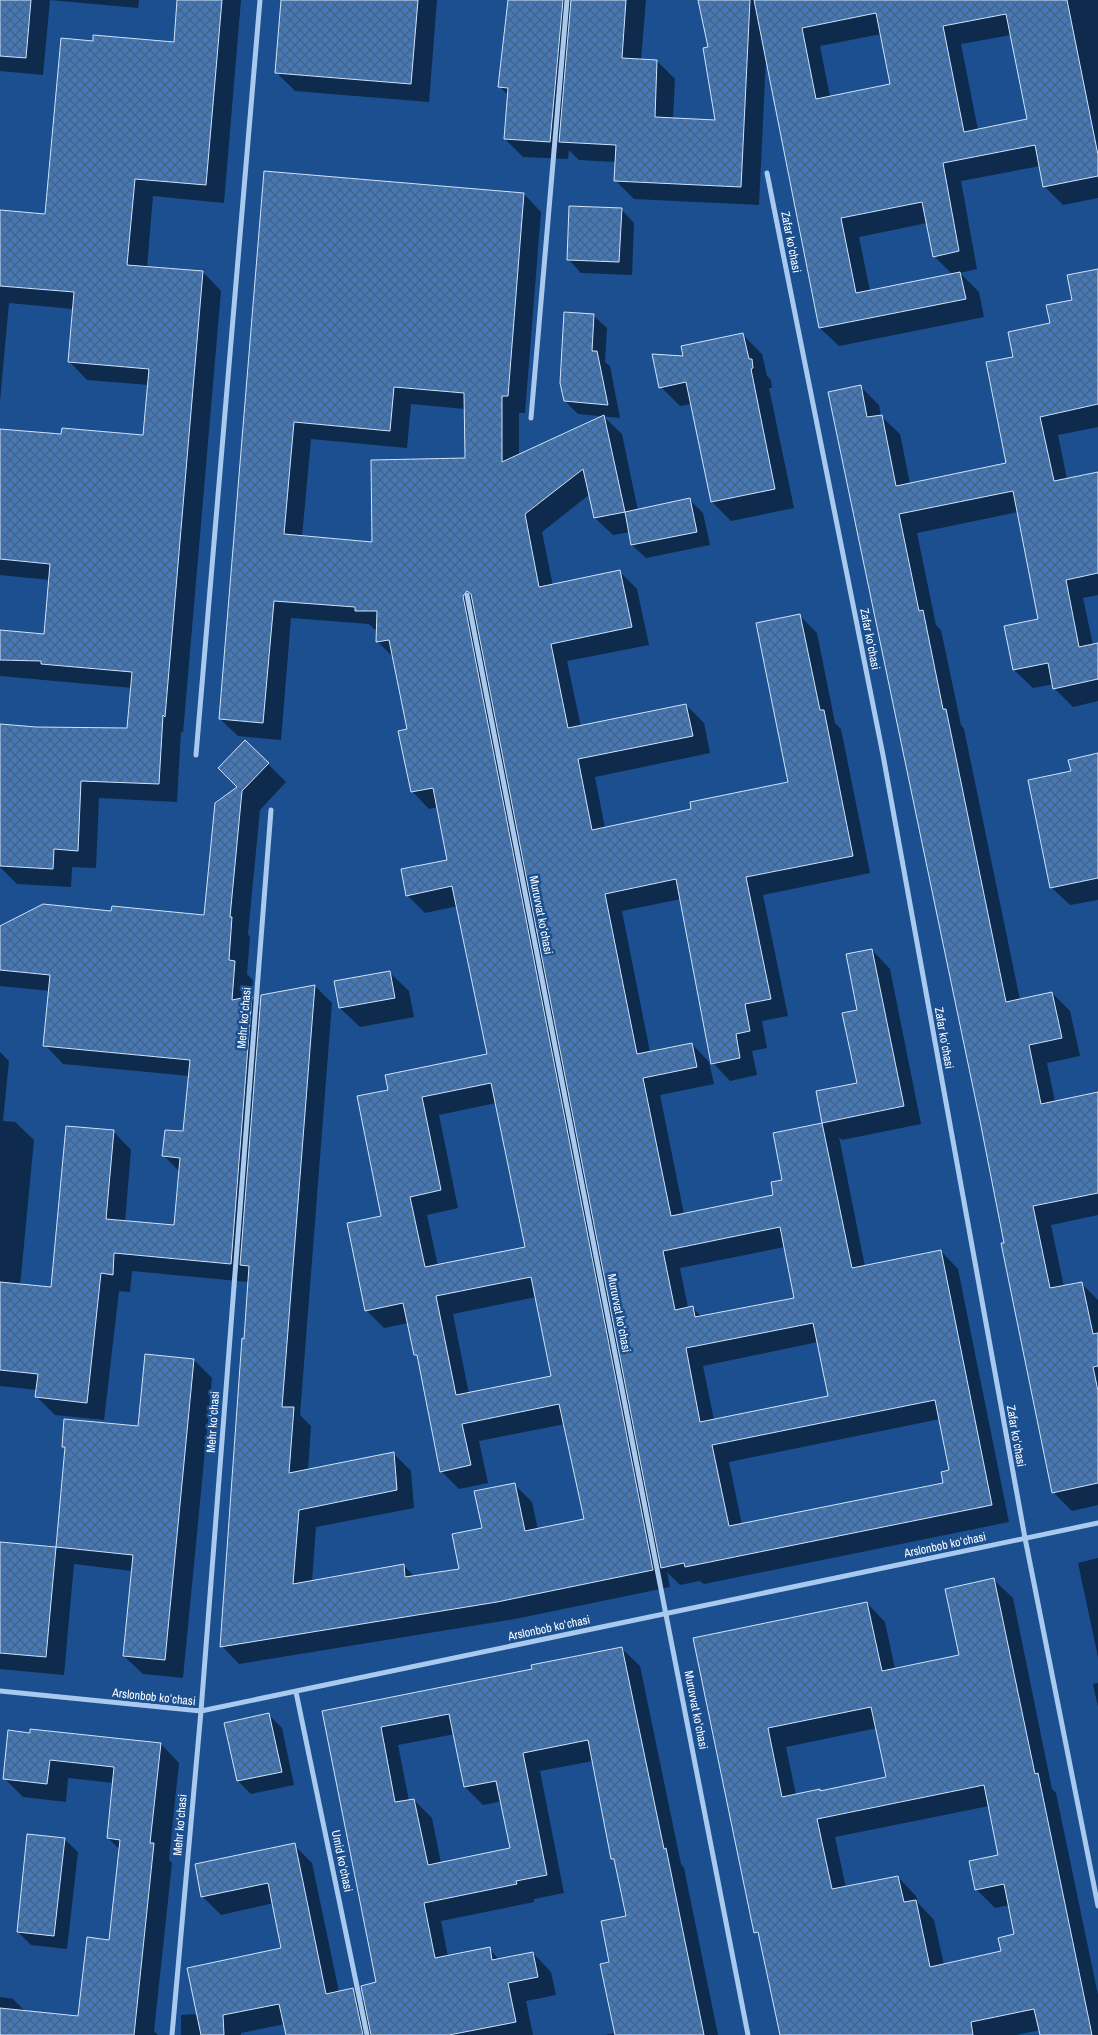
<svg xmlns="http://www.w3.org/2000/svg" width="1098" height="2035" viewBox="0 0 1098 2035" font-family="'Archivo Narrow',sans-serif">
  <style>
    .shadow { fill: #0007; fill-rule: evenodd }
    .building { fill: url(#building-cross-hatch); stroke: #cfe3fa; fill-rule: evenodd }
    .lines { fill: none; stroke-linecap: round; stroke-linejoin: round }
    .street { stroke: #a9c9ee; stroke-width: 5 }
    .labels { text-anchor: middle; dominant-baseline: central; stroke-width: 5; stroke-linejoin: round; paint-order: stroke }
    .street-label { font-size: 12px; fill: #fff; stroke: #1b4f8f }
  </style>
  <defs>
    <pattern id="building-cross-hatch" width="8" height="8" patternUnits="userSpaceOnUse" patternTransform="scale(1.25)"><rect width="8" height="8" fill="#4478b7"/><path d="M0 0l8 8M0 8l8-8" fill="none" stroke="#486282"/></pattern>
  </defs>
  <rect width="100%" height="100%" fill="#1b4f8f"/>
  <!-- shadow -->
  <g class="shadow">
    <polygon points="0,0 50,0 43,75 0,71"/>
    <polygon points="50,0 139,0 138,8"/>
    <polygon points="178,0 241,0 224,203 153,196 147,268 203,272 221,291 183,733 181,731 177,802 99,798 96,868 72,867 71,887 17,884 0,867 0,725 36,728 128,729 132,688 0,676 0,631 45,635 50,580 0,575 0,430 62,436 144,436 149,385 87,380 69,361 73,309 9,303 0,401 0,212 47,216 94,42 175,43"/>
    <polygon points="283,0 437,0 429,102 295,91 276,72"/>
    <path d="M510,0H646L641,60L657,61L675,79L673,119L716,121L709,48L700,0H1098V198L1063,205L1044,186L1040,166L961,181L977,269L960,273L979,292L984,317L839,346L820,328L766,59L759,205L634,199L615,180L616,162L579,160L569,150L568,159L523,157L505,139L508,95L500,87ZM881,34L891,85L830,97L820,46ZM1011,35L1029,120L978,130L961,44ZM927,223L934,256L953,275L870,291L859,237Z"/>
    <path d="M265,173L524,194L541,212L525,413H519V456L604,417L622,434L638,511L690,500L703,513L710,545L646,558L632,545L630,532L613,535L595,518L590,494L542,532L553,586L620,572L637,589L649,645L567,661L581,727L686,705L704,723L710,753L595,777L605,828L692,810L790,783L800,616L817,633L835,723L841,729L870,873L763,895L788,1016L762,1021L767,1048L752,1051L757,1075L730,1081L713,1063L681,899L622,911L650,1052L692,1044L709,1062L714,1084L660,1095L684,1214L775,1196L783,1181L774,1134L824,1123L818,1092L858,1084L859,1011L872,950L890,969L921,1124L842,1140L839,1137L865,1267L941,1251L958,1269L1009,1522L704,1584L700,1581L680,1585L667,1572L670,1587L515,1619L239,1664L222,1646L249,1282L132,1271L130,1292L119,1291L104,1420L55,1415L37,1397V1390L0,1386V1052L9,1061L3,1121L15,1122L34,1140L20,1286L52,1289L113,1131L131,1150L125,1222L175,1227L180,1172L164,1156L184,1133L190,1076L63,1064L45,1045L50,991L0,986V928L112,912L206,916L216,804L268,764L286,782L260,810L248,934L250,937L247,974L253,980L251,998L261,1007L262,996L315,986L332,1003L300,1415L311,1426L308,1471L394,1454L411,1471L414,1508L316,1527L312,1582L403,1565L415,1577L461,1570L483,1529L514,1484L532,1502L538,1530L585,1520L565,1424L479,1441L488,1483L459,1489L441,1471L419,1358L415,1355L408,1323L384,1328L366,1310L383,1217L390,1091L488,1055L458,906L425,913L407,895L449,861L438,807L429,809L412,791L409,730L394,658L378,642V629H374L369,624L291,618L281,740L238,736L220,719ZM411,404L465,409L466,459L373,543L302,537L311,439L407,448ZM496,1103L526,1248L438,1266L427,1215L458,1208L439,1115ZM785,1247L796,1298L702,1317L692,1307L688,1308L680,1268ZM536,1297L552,1377L469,1394L453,1314ZM818,1342L829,1397L714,1420L703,1366ZM940,1419L951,1471L945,1484L742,1525L729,1462Z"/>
    <polygon points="621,209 634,223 632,275 581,273 568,259"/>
    <polygon points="1098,270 1098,427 1058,435 1067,479 1098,473 1098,595 1083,598 1093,645 1098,644 1098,701 1073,707 1054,688 1054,684 1033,688 1014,670 1040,620 1018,512 917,533 936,625 941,630 961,725 964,729 1020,1000 1052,993 1070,1011 1080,1056 1047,1063 1055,1102 1098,1093 1098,1215 1051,1225 1064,1287 1081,1283 1098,1300 1098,1505 1072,1511 1053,1492 1006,1244 860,386 879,405 881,416 900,434 910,484 1008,463 1015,358 1051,324"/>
    <polygon points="593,315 607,328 605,362 610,366 620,418 578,414 565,401"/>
    <polygon points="743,335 762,354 767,376 771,380 772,388 769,388 794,508 731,521 712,502 691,404 680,406 661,387 684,357"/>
    <polygon points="1098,755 1098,900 1070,905 1051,887"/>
    <polygon points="389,972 409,991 414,1017 360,1027 340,1008"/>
    <polygon points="194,1360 212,1378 183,1678 143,1674 124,1656 132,1571 74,1564 64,1675 0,1669 0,1543 57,1549 66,1449 63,1446 139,1427"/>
    <polygon points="1098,1558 1098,1657 1078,1563"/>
    <path d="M994,1580L1013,1598L1052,1789L1056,1793L1098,1995V2035H1041L1040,2030L1016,2035H781L761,1938L756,1932L695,1638L867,1603L885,1622L895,1669L960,1656ZM877,1728L887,1778L821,1792L819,1790L796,1795L786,1747ZM989,1806L1000,1856L976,1889L995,1908L1010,1905L1016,1935L1002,1952L944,1965L934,1920L918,1903L916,1896L898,1877L846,1888L835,1837Z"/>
    <path d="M621,1648L640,1666L681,1864L684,1868L718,2035H605L616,2033L611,1963L627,1917L616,1862L613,1859L593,1761L540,1771L564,1893L534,1899V1902L441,1921L448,1957L489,1949L500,1960L533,1953L551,1972L556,1995L526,2001L533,2035H287L285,2024L241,2033V2035H181V2015L198,2014L283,1948L274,1903L221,1915L202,1896L294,1845L312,1863L339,1992L352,1989L366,2003L378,1983L324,1712L534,1670ZM455,1734L465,1787L483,1805L502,1801L511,1849L441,1863L432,1818L414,1800L409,1801L398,1745Z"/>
    <polygon points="1098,1683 1098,1707 1093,1684"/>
    <polygon points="269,1715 282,1728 294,1785 251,1794 238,1781"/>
    <polygon points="9,1731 161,1744 179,1763 169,1860 172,1863 154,2031 158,2035 65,2035 79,2019 110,1941 120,1850 108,1838 114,1783 68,1778 66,1802 23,1797 4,1778"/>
    <polygon points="64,1839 78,1852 67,1949 31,1945 18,1932"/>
    <polygon points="0,1997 13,1999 26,2012 55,2035 0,2035"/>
  </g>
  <!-- building -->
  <g class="building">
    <polygon points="0,0 31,0 26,58 0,56"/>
    <polygon points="177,0 222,0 206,185 135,179 127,265 203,271 165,717 163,715 159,784 81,781 78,851 54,849 53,869 0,866 0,724 36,727 127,728 132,672 41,664 41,661 0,660 0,630 44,634 50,564 0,559 0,429 61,434 62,428 143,435 149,369 68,362 74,292 0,286 0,210 45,214 61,38 93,41 93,35 174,42"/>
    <polygon points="281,0 418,0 411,84 275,73"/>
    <polygon points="508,0 563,0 550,142 504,139 508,88 498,87"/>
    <polygon points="571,0 626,0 622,58 657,60 655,117 715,120 703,48 708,47 698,0 750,0 741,187 614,181 616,145 559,142"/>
    <path d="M754,0H1067L1098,155V176L1043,187L1035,145L943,163L959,251L933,257L922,202L841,218L856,293L960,272L966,299L819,328ZM876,13L890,84L816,99L802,28ZM1006,14L1027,119L964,132L943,26Z"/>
    <path d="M264,171L524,193L508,396H502V462L604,415L625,512L594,518L583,469L525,514L539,587L620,570L632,627L551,644L568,728L686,704L693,736L578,759L592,830L691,809L690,802L788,782L756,623L800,614L820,710H824L853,856L746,877L771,999L745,1004L750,1031L736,1034L740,1058L711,1064L676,879L605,894L637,1054L692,1043L697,1067L643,1078L671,1216L773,1195L771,1182L782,1180L773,1133L822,1123L852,1268L941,1250L992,1505L685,1567L684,1563L661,1568L471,594L467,591L463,596L653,1570L497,1602L220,1647L242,1338L244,1339L249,1266L240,1265L261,995L315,985L282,1407H294L289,1473L394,1452L397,1490L299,1510L293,1584L404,1564L405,1577L459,1569L452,1534L482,1528L474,1491L515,1483L525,1531L584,1519L559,1404L462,1424L471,1465L440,1472L417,1355H414L403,1303L365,1311L347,1223L381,1216L357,1096L388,1090L385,1075L487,1054L452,886L406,896L401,869L447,860L433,788L411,792L398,731L407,729L389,640L376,642L377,611H355V607L274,601L263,723L219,719ZM394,387L464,393L465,458L371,460L372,542L284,534L294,422L390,431ZM491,1083L525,1247L425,1267L410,1197L441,1190L422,1097ZM780,1227L794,1298L695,1317L693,1306L675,1310L663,1251ZM531,1277L551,1376L456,1395L436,1296ZM813,1323L828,1396L700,1422L686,1348ZM935,1400L949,1470L941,1472L943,1483L729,1526L712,1445Z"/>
    <polygon points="569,206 622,208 619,262 567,260"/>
    <polygon points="1098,269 1098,404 1040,417 1054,481 1098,472 1098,573 1066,580 1079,647 1098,643 1098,679 1053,689 1048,663 1013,670 1004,626 1038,619 1013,491 899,514 919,611 923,610 943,709 946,709 1006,1002 1052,992 1062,1038 1029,1045 1041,1104 1098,1092 1098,1193 1033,1206 1050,1288 1082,1282 1093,1334 1098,1333 1098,1366 1093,1367 1098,1391 1098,1483 1052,1493 1001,1243 1004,1243 980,1121 828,392 861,385 867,417 882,415 896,486 1006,463 986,362 1013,357 1008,332 1050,323 1046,305 1072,300 1067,275"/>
    <polygon points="564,312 594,314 592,351 597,351 608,405 564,401 560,383"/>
    <polygon points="743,333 749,359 752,359 753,368 751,369 775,489 711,502 686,382 659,388 652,354 683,356 681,346"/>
    <polygon points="690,498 697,532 631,545 625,512"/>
    <polygon points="245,740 269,763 242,791 230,917 232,917 229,960 235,961 232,1000 252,996 231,1264 114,1253 113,1275 101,1273 87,1403 35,1397 38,1374 0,1370 0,1282 51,1287 66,1126 114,1130 106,1219 174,1225 180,1158 162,1156 165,1130 183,1131 190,1060 43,1046 50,975 0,970 0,926 43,904 111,911 112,906 204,915 215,803 237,787 218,768"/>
    <polygon points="1098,753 1098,878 1050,888 1028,780 1071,771 1068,760"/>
    <polygon points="872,949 904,1106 822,1123 816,1091 857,1083 842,1013 857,1010 846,954"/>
    <polygon points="390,971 395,998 339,1008 334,981"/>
    <polygon points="145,1354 194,1359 165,1660 123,1656 133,1555 56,1547 65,1447 62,1447 64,1419 138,1426"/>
    <polygon points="0,1542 56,1547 46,1657 0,1653"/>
    <path d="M994,1578L1035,1774L1038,1773L1092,2035H1040L1034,2009L971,2022L973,2035H780L758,1932L754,1933L693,1638L867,1602L882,1671L959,1655L945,1589ZM871,1707L886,1777L820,1791V1789L782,1797L768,1728ZM984,1785L998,1855L969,1861L975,1890L1004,1884L1014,1934L998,1938L1001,1951L930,1967L916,1900L904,1902L898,1876L832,1889L817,1819Z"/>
    <path d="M622,1647L664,1849L666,1848L704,2035H615L600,1964L609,1962L601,1921L626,1916L614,1859H611L588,1740L523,1753L547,1875L516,1881L517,1884L424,1903L435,1958L490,1947L492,1960L533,1952L538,1977L508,1983L516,2022L449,2035H371L361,1986L376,1982L322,1711L532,1669L531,1665ZM449,1714L464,1787L496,1781L510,1848L428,1865L414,1799L395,1802L381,1727Z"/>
    <polygon points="269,1713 282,1772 237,1781 224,1723"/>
    <polygon points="30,1729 161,1743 150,1843 154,1843 134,2035 0,2035 0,2008 78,2016 87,1937 109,1940 120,1840 107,1838 114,1767 50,1760 47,1784 3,1779 8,1730 30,1733"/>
    <polygon points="27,1834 65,1838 54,1936 17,1932"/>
    <polygon points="295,1843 326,1994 353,1988 363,2035 286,2035 279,2004 223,2015 224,2035 201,2035 187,1968 281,1948 268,1883 201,1897 195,1864"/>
  </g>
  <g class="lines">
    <!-- street -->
    <g class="street">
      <polyline points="767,173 883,755 1025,1538 1098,1906"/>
      <polyline points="531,418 567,0"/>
      <polyline points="467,595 748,2035"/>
      <polyline points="196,755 260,0"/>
      <polyline points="0,1691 201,1711 1098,1523"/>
      <polyline points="296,1692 367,2035"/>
      <polyline points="172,2035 201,1711 271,810"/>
    </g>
  </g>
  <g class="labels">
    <!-- street labels -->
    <g class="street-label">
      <text transform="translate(791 242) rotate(79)">Zafar koʻchasi</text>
      <text transform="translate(870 639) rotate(79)">Zafar koʻchasi</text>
      <text transform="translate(541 915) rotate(79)">Muruvvat koʻchasi</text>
      <text transform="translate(244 1018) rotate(-85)">Mehr koʻchasi</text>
      <text transform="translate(944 1038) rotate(80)">Zafar koʻchasi</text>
      <text transform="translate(619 1313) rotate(79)">Muruvvat koʻchasi</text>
      <text transform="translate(213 1422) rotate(-86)">Mehr koʻchasi</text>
      <text transform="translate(1016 1436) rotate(80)">Zafar koʻchasi</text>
      <text transform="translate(945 1545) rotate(-12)">Arslonbob koʻchasi</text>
      <text transform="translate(549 1628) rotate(-12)">Arslonbob koʻchasi</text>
      <text transform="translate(154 1697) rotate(6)">Arslonbob koʻchasi</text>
      <text transform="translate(696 1710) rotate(79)">Muruvvat koʻchasi</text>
      <text transform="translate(180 1825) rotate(-85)">Mehr koʻchasi</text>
      <text transform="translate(342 1861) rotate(78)">Umid koʻchasi</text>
    </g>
  </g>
</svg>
